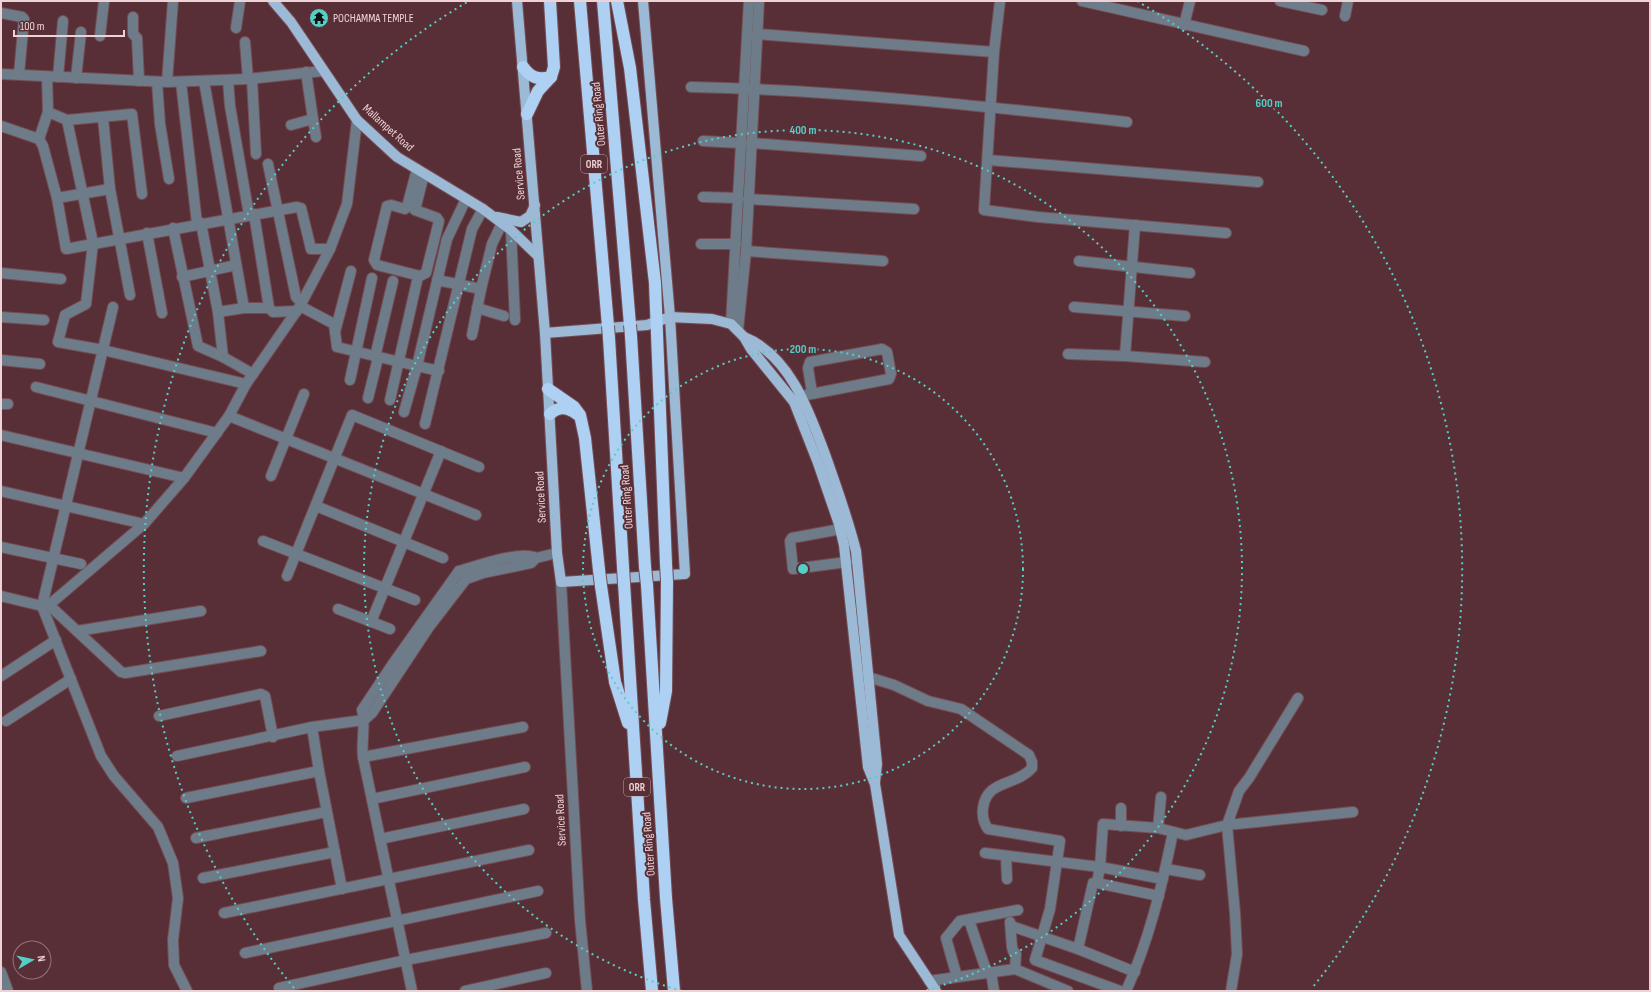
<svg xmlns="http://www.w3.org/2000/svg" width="1651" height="992" viewBox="0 0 1651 992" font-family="'Sofia Sans Condensed',sans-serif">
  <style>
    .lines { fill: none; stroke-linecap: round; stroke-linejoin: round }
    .minor-casing { stroke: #744d54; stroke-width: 12 }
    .major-casing { stroke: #744d54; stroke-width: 12 }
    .highway-casing { stroke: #744d54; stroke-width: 14 }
    .minor { stroke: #6e7c8a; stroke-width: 10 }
    .major { stroke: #9cb9d6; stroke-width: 10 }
    .highway { stroke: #aed0f3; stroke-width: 12 }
    .highway-bridge-casing { stroke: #744d54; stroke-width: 14; stroke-linecap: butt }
    .highway-bridge { stroke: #aed0f3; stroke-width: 12 }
    .ring { fill: none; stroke: #55cec6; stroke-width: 2; stroke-dasharray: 2 4 }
    .labels { text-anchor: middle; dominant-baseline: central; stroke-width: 4; stroke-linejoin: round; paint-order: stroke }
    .shield { fill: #592f37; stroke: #c1a2a6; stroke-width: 1 }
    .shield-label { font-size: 11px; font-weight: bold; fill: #eed3d6 }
    .poi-label { font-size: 12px; fill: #eed3d6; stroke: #592f37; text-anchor: start }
    .street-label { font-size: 12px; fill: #eed3d6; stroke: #592f37 }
    .centre { fill: #55cec6; stroke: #592f37; stroke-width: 2 }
    .ring-label { font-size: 12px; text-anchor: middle; font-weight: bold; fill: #55cec6; stroke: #592f37; stroke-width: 4; stroke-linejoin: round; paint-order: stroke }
  </style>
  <rect width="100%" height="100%" fill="#592f37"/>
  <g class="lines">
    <defs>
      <g id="minor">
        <polyline points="1000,1 994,52 984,210 1038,217 1226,233"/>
        <polyline points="1082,1 1304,51"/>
        <polyline points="1280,1 1322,10"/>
        <polyline points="1,13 22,17 24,19 19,74"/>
        <polyline points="1345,16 1348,1"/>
        <polyline points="133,17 133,34 137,38 139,81"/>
        <polyline points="1184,25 1190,1"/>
        <polyline points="236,28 240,1"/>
        <polyline points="757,34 994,52"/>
        <polyline points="100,36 104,1"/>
        <polyline points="245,42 248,79"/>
        <polyline points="1,74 167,82 248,79 323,71"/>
        <polyline points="58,77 63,21"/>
        <polyline points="76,78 81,32"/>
        <polyline points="252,79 256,154"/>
        <polyline points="228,80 230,106 249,215"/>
        <polyline points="204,81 244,308"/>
        <polyline points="157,82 160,124 169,179"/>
        <polyline points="167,82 173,1"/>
        <polyline points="181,82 197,224"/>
        <path d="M691,87C836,90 982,106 1127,122"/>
        <polyline points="48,112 67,120 93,243 86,304 65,315 58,342 103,350 246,384"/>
        <polyline points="103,118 110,189 130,295"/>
        <polyline points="313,119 316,137"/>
        <polyline points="67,120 132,114 142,194"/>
        <polyline points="291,125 313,119 306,72"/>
        <polyline points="1,126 39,139 43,146 57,198 66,249 297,207 301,208 311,249 330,249"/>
        <polyline points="39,139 48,112 47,77"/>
        <polyline points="703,141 740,143"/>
        <polyline points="751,143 921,156"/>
        <polyline points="988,160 1258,182"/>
        <polyline points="268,164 296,297 302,303"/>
        <polyline points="417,169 407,207 405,209 391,205 387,206 374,260 377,265 420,276 426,273 439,221 437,218 415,210 424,174"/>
        <polyline points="703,197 738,198"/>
        <polyline points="57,198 110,189"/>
        <polyline points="748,199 914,209"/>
        <polyline points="254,214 269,308"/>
        <polyline points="201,223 218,312 223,357"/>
        <polyline points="173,228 198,346 223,357 253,374"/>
        <polyline points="511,230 515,320"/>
        <polyline points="147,233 162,313"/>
        <polyline points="701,244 736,244"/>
        <polyline points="746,251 883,261"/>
        <polyline points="1079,261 1190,273"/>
        <polyline points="1,273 61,279"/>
        <polyline points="182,277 236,265"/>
        <polyline points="437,280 481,289 492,244 502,223"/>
        <polyline points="300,306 334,324 337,347 417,366 404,412"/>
        <polyline points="113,307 42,606 101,756 114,776 158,827 173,863 178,898 173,940 174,965 187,991"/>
        <polyline points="1074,307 1185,316"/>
        <polyline points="477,308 504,316"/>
        <polyline points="218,312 244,308 269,308 273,312 297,311"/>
        <polyline points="1,317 44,320"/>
        <polyline points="731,324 749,1"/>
        <polyline points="738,330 746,251 759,1"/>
        <polyline points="335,332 351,271"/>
        <polyline points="472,335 481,289"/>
        <polyline points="1068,354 1125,356 1205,362"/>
        <polyline points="1125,356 1135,225"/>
        <polyline points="375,357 393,281"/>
        <polyline points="1,360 40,364"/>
        <polyline points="439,371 417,366 447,239 466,199"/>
        <polyline points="350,380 372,278"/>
        <polyline points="36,387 217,433"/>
        <polyline points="801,396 889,379 891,374 887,352 882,349 810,362 808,368 812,393"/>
        <polyline points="368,398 378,358"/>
        <polyline points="390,400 417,281"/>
        <polyline points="1,404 8,404"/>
        <polyline points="229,416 476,515"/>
        <polyline points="425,424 472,229 483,209"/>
        <polyline points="1,435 184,478"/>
        <polyline points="271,476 304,394"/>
        <polyline points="1,491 144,524"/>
        <polyline points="316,506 443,558"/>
        <polyline points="841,529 792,538 790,541 793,569 847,562"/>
        <polyline points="263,541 415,600"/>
        <polyline points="1,547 81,564"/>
        <path d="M463,575L459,571C477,566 521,550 536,558"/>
        <polyline points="287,576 352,415 479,467"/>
        <polyline points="561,582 580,920 587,991"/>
        <polyline points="1,596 42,606 49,605 144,524 184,478 229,416 246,384 300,306 330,249 347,204 357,120"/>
        <polyline points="49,605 121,672 125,673 261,651"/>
        <polyline points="338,609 390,629"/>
        <polyline points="371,622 441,451"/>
        <polyline points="77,631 201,611"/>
        <polyline points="1,676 56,640"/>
        <path d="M868,677L894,685L928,701L961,709L1029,755L1032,762V768C1015,787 987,779 983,808C982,816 983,822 988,829L1060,841L1050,909L1035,960L1120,991"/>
        <polyline points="159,716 261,694 265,696 273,737"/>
        <polyline points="6,721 71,679"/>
        <polyline points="312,727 319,771 342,889"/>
        <polyline points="177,756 312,727 364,720 372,713 429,627 466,579 483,573 531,563 536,558 557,553"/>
        <polyline points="363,757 523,727"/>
        <polyline points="186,798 319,771"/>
        <polyline points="372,799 525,767"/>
        <polyline points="1121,826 1121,808"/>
        <polyline points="1158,828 1161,797"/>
        <polyline points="196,838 326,812"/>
        <polyline points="380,839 524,809"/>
        <polyline points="985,853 1100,867 1163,879"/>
        <polyline points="1006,856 1007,879"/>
        <polyline points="1166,869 1200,875"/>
        <polyline points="203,878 335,852"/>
        <polyline points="1097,883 1159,896"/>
        <polyline points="224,913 529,850"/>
        <polyline points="969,920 987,973"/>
        <polyline points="1010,922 1012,947 1013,951 1016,954 1015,969"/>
        <polyline points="1011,926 1078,949 1135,972"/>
        <polyline points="1078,949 1093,883 1097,883 1100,867 1103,824 1158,828 1186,835 1227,825 1239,791 1249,778 1298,698"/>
        <polyline points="245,953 538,891"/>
        <polyline points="1,972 8,991"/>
        <polyline points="991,972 994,991"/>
        <polyline points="957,977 946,938 960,921 1018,910"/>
        <polyline points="929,981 1015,969 1068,991"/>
        <polyline points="279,988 406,960 546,933"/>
        <path d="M412,991L363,757C361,741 366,725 362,710L392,665L459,571"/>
        <polyline points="465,991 546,973"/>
        <path d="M1126,991C1149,941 1162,886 1173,832"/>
        <polyline points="1231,991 1237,954 1235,913 1227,825 1353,812"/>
      </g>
      <g id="major">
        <polyline points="273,1 291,22 357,120 397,157 483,209 511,230 538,256"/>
        <polyline points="517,1 545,333 557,553 561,582 685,574 670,317 643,1"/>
        <polyline points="497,217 521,222 530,216 535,205"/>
        <polyline points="545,333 647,325 670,317 712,319 731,324 744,337 751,349 794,402 818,463 839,524 844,545 868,767 875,784 899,935 936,991"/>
        <path d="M744,337C791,356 810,414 826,457C837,488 848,519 856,551L877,764L875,782"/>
      </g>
      <g id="highway">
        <polyline points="580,1 608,326"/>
        <polyline points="603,1 630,325"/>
        <polyline points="617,1 630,68 655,283 666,564"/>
        <path d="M523,67C531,78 538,80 551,77"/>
        <polyline points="527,114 538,91 551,77 554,67 550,1"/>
        <polyline points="631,336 645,567"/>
        <polyline points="609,338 623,567"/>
        <polyline points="548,389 574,407 580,415 585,438 599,570"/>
        <path d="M550,414C559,406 567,407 577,414"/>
        <polyline points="624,583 644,900 652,991"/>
        <polyline points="647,585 666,898 674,991"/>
        <polyline points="601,586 615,682 628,723"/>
        <polyline points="660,723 666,691 667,581"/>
      </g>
    </defs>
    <!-- minor casing -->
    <use href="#minor" class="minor-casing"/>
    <!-- major casing -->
    <use href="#major" class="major-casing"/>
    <!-- highway casing -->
    <use href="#highway" class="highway-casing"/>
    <!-- minor -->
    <use href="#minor" class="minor"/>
    <!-- major -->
    <use href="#major" class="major"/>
    <!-- highway -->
    <use href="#highway" class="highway"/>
    <defs>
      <g id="highway-bridge">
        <polyline points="630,325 631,336"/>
        <polyline points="608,326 609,338"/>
        <polyline points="666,564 667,581"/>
        <polyline points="623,567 624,583"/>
        <polyline points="645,567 647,585"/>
        <polyline points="599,570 601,586"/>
      </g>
    </defs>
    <!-- highway-bridge casing -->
    <use href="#highway-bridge" class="highway-bridge-casing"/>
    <!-- highway-bridge -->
    <use href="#highway-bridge" class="highway-bridge"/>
  </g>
  <!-- distance rings -->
  <g class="ring">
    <circle cx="803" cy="569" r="220"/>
    <path d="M682 991A439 439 0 1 1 924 991"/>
    <path d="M294 988A659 659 0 0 1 469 1M1137 1A659 659 0 0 1 1312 988"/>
  </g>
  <!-- icons -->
  <defs>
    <symbol id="temple-disc" viewBox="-11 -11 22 22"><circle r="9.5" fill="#55cec6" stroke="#592f37"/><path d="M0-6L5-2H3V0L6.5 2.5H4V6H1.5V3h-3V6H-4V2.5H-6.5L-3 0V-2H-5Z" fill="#111"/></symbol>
  </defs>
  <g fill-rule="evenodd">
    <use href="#temple-disc" x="308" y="7" width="22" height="22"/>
  </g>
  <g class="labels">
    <!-- shield labels -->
    <g class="shield">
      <rect x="581" y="155" width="26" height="18" rx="3"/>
      <rect x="624" y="778" width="26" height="18" rx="3"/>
    </g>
    <g class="shield-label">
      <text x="594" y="164">ORR</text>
      <text x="637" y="787">ORR</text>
    </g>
    <!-- poi labels -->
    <g class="poi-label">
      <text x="333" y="18">POCHAMMA TEMPLE</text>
    </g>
    <!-- street labels -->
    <g class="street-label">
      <text transform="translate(599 114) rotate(-95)">Outer Ring Road</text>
      <text transform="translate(388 128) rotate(42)">Mallampet Road</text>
      <text transform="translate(519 174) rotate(-95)">Service Road</text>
      <text transform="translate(541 497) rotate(-93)">Service Road</text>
      <text transform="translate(627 497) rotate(-94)">Outer Ring Road</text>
      <text transform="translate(561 820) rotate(-93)">Service Road</text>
      <text transform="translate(649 844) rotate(-94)">Outer Ring Road</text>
    </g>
  </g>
  <circle cx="803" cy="569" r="6" class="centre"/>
  <g class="ring-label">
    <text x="1269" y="107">600 m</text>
    <text x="803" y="134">400 m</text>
    <text x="803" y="353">200 m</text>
  </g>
  <!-- border -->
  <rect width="1651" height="992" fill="none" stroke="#eed3d6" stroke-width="4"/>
  <!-- north arrow -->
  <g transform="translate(32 960) rotate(81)"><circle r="19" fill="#592f37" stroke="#957177"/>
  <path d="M0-3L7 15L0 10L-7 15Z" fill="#55cec6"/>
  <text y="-6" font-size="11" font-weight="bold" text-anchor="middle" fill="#eed3d6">N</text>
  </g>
  <!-- scale -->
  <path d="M14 30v6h110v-6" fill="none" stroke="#eed3d6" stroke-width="2"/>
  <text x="20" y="30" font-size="12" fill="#eed3d6" stroke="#592f37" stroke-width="3" paint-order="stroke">100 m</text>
</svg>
